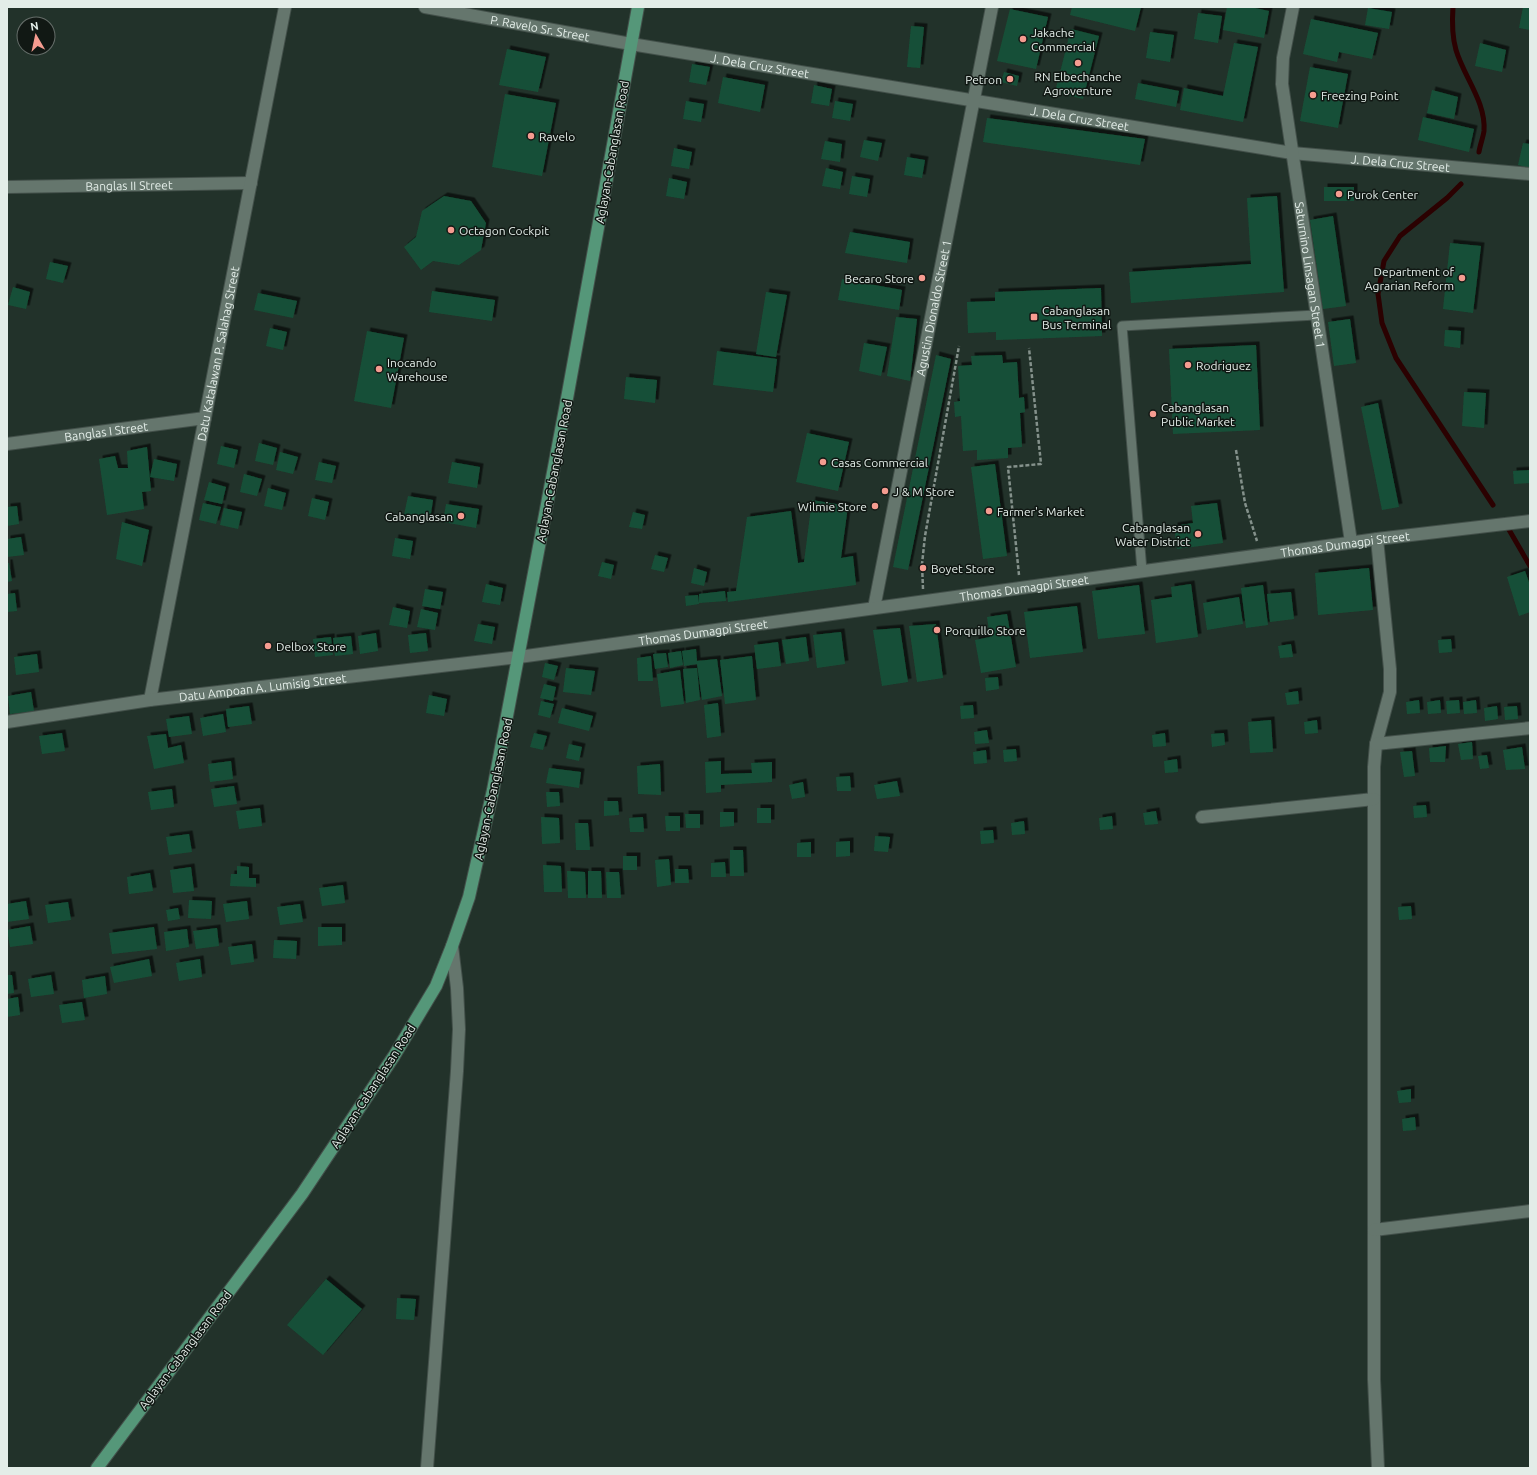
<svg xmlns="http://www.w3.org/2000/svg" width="1537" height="1475" viewBox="0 0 1537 1475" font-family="Ubuntu,sans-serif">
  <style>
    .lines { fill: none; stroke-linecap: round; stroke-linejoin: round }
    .stream { stroke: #2b0101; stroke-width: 5 }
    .building { fill: #165037; filter: url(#shadow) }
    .lane-casing { stroke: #43504a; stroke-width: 11 }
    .street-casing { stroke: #43504a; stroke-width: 14 }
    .primary-casing { stroke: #43504a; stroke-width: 14 }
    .path { stroke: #84918b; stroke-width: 2.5; stroke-dasharray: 4 2; stroke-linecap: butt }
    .lane { stroke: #65766d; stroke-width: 9 }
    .street { stroke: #65766d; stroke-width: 12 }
    .primary { stroke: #559779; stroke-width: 12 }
    .poi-dot { fill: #f59c90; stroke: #111814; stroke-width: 1.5 }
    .labels { text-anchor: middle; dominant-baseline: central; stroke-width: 3; stroke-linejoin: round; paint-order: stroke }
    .street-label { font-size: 12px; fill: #e3ede8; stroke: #111814 }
    .poi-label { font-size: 12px; fill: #e3ede8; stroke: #111814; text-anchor: start }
  </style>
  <defs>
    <filter id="shadow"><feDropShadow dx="3.5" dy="-3.5" stdDeviation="0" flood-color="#0009"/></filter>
  </defs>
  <rect width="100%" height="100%" fill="#22322a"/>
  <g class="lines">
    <!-- stream -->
    <g class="stream">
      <path d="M1453,7C1452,21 1452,36 1456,50C1464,77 1486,102 1484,131C1483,138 1480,145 1479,152"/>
      <polyline points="1461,184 1447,198 1400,236 1384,261 1378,294 1382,323 1396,358 1493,505"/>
      <polyline points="1508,528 1530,566"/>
    </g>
  </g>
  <!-- building -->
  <g class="building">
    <polygon points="1072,7 1141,7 1135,31 1070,15"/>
    <polygon points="1227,7 1250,7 1269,11 1264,38 1223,30"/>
    <polygon points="1523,7 1530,7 1530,30 1519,28"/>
    <polygon points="1368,8 1392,12 1389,29 1365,25"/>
    <polygon points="1010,9 1048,17 1036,69 997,61"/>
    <polygon points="1198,13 1222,16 1218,43 1194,39"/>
    <polygon points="1311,19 1378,33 1372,59 1339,52 1337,62 1303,54"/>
    <polygon points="911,26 924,27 920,68 907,67"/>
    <polygon points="1071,29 1099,36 1083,99 1055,92"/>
    <polygon points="1150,32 1174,35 1170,62 1146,58"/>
    <polygon points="1234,43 1258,47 1243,122 1180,110 1184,88 1223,96"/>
    <polygon points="1480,43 1506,50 1502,72 1475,66"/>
    <polygon points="507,49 546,57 538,92 499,85"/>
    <polygon points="692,64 710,67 706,85 689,82"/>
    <polygon points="1310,67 1348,74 1338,128 1300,121"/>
    <polygon points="1004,72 1019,76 1017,86 1001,82"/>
    <polygon points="723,77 765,85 760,112 718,103"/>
    <polygon points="1138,83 1179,91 1176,107 1135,99"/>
    <polygon points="814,85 832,89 829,106 811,103"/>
    <polygon points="1432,90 1458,97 1454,119 1427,113"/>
    <polygon points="505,94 556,103 542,176 492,167"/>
    <polygon points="686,101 704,104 701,122 683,119"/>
    <polygon points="835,101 853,104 850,121 832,118"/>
    <polygon points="1423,117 1474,129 1469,152 1418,140"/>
    <polygon points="987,118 1145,139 1140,165 983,142"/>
    <polygon points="864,140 882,143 878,161 860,157"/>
    <polygon points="825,141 842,144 840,162 821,159"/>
    <polygon points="1523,143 1530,144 1530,168 1518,165"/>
    <polygon points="674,148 692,152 689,169 671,166"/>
    <polygon points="907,157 925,160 922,178 904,175"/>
    <polygon points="826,168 843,172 840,189 822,186"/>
    <polygon points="852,176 870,179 867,197 849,194"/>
    <polygon points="669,178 687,182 684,199 666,196"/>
    <rect x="1324" y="187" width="30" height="14"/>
    <polygon points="444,196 471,201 486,223 481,250 459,265 433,261 421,270 404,247 416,237 422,211"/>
    <polygon points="1277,196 1284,292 1131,303 1129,272 1251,264 1247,198"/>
    <polygon points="1333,216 1346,306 1323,309 1310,220"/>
    <polygon points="850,232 910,242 907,263 845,253"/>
    <polygon points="1450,243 1481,246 1473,313 1443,309"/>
    <polygon points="50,262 68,266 63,283 46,279"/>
    <polygon points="842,279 902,290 899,310 838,300"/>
    <polygon points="13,287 30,292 26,309 8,305"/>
    <polygon points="1101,288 1102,336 996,340 996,332 968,333 967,302 995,301 995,292"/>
    <polygon points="432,291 495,300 492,321 429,312"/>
    <polygon points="766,292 787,295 776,357 756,354"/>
    <polygon points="258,293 297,301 293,318 254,310"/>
    <polygon points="896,317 917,319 910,381 887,376"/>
    <polygon points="1350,319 1356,363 1334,366 1328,322"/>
    <polygon points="270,328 287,332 283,350 266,346"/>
    <polygon points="1445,330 1461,331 1460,348 1444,346"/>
    <polygon points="367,331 404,338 391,408 354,401"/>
    <polygon points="864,343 887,347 881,376 859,371"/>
    <polygon points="1256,345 1260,430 1173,434 1169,349"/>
    <polygon points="717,351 777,359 773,392 713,385"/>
    <polygon points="936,355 951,359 908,570 893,567"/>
    <polygon points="1002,355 1003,363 1017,362 1019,398 1024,397 1025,412 1020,413 1022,447 1008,448 1008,458 977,460 977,450 963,451 961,416 955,417 954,402 960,401 958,366 972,365 971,356"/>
    <polygon points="626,377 657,380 655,403 624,399"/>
    <polygon points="1464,392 1486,393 1484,428 1462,426"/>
    <polygon points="1378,403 1399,507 1382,510 1361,407"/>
    <polygon points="807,433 849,442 838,491 796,482"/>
    <polygon points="259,443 277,448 273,465 255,461"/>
    <polygon points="221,446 238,450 234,468 217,464"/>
    <polygon points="147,447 151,491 142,492 144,509 107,515 99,459 115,456 118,468 128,468 127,451"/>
    <polygon points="280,452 298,457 293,474 276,470"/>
    <polygon points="154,459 177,464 174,481 150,477"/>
    <polygon points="319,462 336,466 332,483 315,480"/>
    <polygon points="452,462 480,467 477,488 448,483"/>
    <polygon points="995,464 1007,556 983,559 971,467"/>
    <polygon points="1530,470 1530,483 1514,484 1513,471"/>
    <polygon points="244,474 262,479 257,496 240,492"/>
    <polygon points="209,482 226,487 222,504 204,500"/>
    <polygon points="268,488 286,493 282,510 264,506"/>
    <polygon points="408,496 433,500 430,520 404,515"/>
    <polygon points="312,498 329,502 325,520 308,516"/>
    <polygon points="812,500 848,506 841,558 853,556 856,585 728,602 727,592 736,591 747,517 791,511 798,563 804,562"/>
    <polygon points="203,503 221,507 216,524 199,520"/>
    <polygon points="1217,503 1223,543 1177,549 1174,526 1193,523 1191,506"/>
    <polygon points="446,504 479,509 476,528 443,522"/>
    <polygon points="17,506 19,524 7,526 7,507"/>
    <polygon points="224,508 242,512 238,529 220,525"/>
    <polygon points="633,512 645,515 642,529 629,527"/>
    <polygon points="122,522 149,530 142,566 116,559"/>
    <polygon points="21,537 24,555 7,557 7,539"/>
    <polygon points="395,538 413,541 410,559 392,556"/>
    <polygon points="655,555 668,558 664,572 651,569"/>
    <polygon points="602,562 614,565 611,579 598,576"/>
    <polygon points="7,563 9,563 12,581 7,582"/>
    <polygon points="694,568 707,572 704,586 691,583"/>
    <polygon points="1369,568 1373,610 1318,615 1315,573"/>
    <polygon points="1525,571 1530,585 1530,612 1519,616 1507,577"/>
    <polygon points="486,584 503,588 500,605 482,602"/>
    <polygon points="1191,584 1198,637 1156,643 1151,600 1172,597 1171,587"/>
    <polygon points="1139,585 1145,634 1098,639 1092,591"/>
    <polygon points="1263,585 1268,625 1246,628 1241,588"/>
    <polygon points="425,589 443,592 440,609 422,606"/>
    <polygon points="725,591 726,601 699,603 699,594"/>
    <polygon points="1291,592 1294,619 1270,622 1267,594"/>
    <polygon points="15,593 17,611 7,612 7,594"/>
    <polygon points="698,595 699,604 686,606 685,596"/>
    <polygon points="1239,597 1243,624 1207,630 1203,603"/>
    <polygon points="1077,606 1083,652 1030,658 1024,612"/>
    <polygon points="393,607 410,611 407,628 389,625"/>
    <polygon points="421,609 438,613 435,630 417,627"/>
    <polygon points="1007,614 1016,667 981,673 975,640 990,637 987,617"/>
    <polygon points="478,624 495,627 492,644 474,641"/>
    <polygon points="936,624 943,678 917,682 909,626"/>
    <polygon points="900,628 908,682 882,686 873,630"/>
    <polygon points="841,632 845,664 817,668 813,635"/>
    <polygon points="376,633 378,651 360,654 358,636"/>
    <polygon points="426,633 428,651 410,653 408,635"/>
    <polygon points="351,636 353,654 335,656 333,638"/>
    <polygon points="331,637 333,655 315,657 313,639"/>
    <polygon points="806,637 809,661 786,664 782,640"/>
    <polygon points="1451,639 1452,652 1439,653 1438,640"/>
    <polygon points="778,642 781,666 757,669 754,645"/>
    <polygon points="1291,644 1293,657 1280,658 1278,646"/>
    <polygon points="696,649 697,661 717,659 722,696 702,700 697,664 684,666 682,651"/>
    <polygon points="681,651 683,665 670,668 668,653"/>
    <polygon points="666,653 668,667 655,669 653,654"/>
    <polygon points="37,654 39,672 16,675 14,657"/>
    <polygon points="651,656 653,681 638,681 637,658"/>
    <polygon points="752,656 756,700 725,704 720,660"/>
    <polygon points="545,663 558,666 554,680 542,677"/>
    <polygon points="566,668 595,671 591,695 563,692"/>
    <polygon points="697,668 700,700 686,703 683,669"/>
    <polygon points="680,670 684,704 661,707 657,674"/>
    <polygon points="998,677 999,689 986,691 985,678"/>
    <polygon points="544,684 556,687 553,701 540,698"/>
    <polygon points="1298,691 1299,704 1287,705 1285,693"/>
    <polygon points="31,692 34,711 10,714 8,696"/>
    <polygon points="429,695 447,699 444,716 426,713"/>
    <polygon points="1419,700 1420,713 1407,714 1406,702"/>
    <polygon points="1440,700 1441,713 1428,714 1427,702"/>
    <polygon points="1459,700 1460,713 1447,714 1446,701"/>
    <polygon points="1476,700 1477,713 1464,714 1463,702"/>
    <polygon points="541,701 554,704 550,718 538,715"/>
    <polygon points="718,703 721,736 707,738 704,705"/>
    <polygon points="973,705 974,718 961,719 960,706"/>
    <polygon points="249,706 252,724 228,727 226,709"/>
    <polygon points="1497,706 1498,719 1485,721 1484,708"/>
    <polygon points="1517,706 1518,719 1505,720 1504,707"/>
    <polygon points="562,708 593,716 589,731 558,723"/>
    <polygon points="223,714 226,732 203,736 200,718"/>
    <polygon points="189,716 192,734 169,737 166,719"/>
    <polygon points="1271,720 1273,752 1250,753 1248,722"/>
    <polygon points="1317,720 1318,733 1305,734 1304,722"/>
    <polygon points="987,730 989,743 975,744 974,732"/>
    <polygon points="62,733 65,751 42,754 39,736"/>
    <polygon points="534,733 547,736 543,750 530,747"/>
    <polygon points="1165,733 1166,746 1153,747 1152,735"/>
    <polygon points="1224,733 1225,745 1212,747 1211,734"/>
    <polygon points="166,734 168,748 181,745 184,763 154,769 147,736"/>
    <polygon points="1472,742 1473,759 1461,760 1458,744"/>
    <polygon points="569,744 582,747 579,761 566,758"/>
    <polygon points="1446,746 1445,762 1430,762 1429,748"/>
    <polygon points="1522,747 1525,769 1506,770 1503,750"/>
    <polygon points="1016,749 1017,761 1004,762 1003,750"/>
    <polygon points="986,750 987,763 974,764 973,752"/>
    <polygon points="1412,751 1415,776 1404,777 1400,752"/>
    <polygon points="1487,755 1489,768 1480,769 1478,756"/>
    <polygon points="1177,759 1178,772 1165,773 1164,761"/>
    <polygon points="231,761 233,779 210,782 208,764"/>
    <polygon points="721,761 721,774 752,773 751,763 772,762 772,782 721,785 721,792 706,793 705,762"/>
    <polygon points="660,764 661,795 638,794 637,766"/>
    <polygon points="549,768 581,772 579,788 546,783"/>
    <polygon points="850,776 851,791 837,791 836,777"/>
    <polygon points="897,781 900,796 877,799 874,785"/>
    <polygon points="803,782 805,797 792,799 789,785"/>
    <polygon points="234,786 237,804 214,807 211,789"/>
    <polygon points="172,789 174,807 151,810 148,792"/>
    <polygon points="546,792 559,792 560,806 547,807"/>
    <polygon points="604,801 618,801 619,815 604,816"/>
    <polygon points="1426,805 1427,817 1414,818 1413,806"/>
    <polygon points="260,808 262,826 239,829 236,811"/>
    <rect x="757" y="808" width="14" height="15"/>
    <polygon points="1156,811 1158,824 1145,825 1143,813"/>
    <polygon points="720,812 734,812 734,826 720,827"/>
    <polygon points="685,814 700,814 700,828 686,828"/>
    <polygon points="665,816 680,816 680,831 666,831"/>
    <polygon points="1112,816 1113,829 1100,830 1099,818"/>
    <polygon points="541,817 559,818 560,843 542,844"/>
    <polygon points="643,817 644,832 630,832 629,818"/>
    <polygon points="1024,821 1025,834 1012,835 1011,823"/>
    <polygon points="575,823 588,823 590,850 576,850"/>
    <polygon points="993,830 994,843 981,844 980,831"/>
    <polygon points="189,834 192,852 169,855 166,837"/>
    <polygon points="875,836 890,837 888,852 874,851"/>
    <polygon points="850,841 850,856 836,857 836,842"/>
    <polygon points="811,842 811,857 797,857 797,843"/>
    <polygon points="730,850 743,850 744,876 730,876"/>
    <rect x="623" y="856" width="14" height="14"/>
    <polygon points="669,859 671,885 657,887 655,860"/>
    <polygon points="725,862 726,877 711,877 711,863"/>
    <polygon points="543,865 561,866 562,892 544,892"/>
    <polygon points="237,866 249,867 249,878 256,878 256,887 230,886 231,874 237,874"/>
    <polygon points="191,867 194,891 173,893 170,870"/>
    <polygon points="675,869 688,869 689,883 675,883"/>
    <polygon points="567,871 585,872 586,898 568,898"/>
    <polygon points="588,871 601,871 602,898 588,898"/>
    <polygon points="606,872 619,872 621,898 607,898"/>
    <polygon points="150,873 153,891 129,894 127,877"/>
    <polygon points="343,885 345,903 322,906 319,888"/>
    <polygon points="189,900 212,901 211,919 188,918"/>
    <polygon points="26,901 29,919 7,922 7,904"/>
    <polygon points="247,901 249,919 226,922 223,904"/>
    <polygon points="68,902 71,920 48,923 45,905"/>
    <polygon points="300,904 303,922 280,925 277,907"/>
    <polygon points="1411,906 1412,919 1399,920 1398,907"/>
    <polygon points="178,908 180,919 168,921 166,910"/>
    <polygon points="30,926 33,944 10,947 7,930"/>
    <polygon points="154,927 157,949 112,954 109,933"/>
    <polygon points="318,927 342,927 342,945 318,946"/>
    <polygon points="217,928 219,946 196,949 193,931"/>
    <polygon points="187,929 189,947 166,951 164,932"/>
    <polygon points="274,940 297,941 296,959 273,958"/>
    <polygon points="252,944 254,962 231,965 228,947"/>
    <polygon points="149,959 152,976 114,983 110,967"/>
    <polygon points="200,959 202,977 179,981 176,963"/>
    <polygon points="7,975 12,975 14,993 7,994"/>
    <polygon points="51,975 54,994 31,997 28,979"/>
    <polygon points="105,976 107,994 84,998 82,980"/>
    <polygon points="18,997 20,1015 7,1017 7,999"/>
    <polygon points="82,1002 85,1020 62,1023 59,1005"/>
    <polygon points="1411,1089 1411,1102 1399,1103 1397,1091"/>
    <polygon points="1415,1117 1416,1130 1403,1131 1402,1119"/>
    <polygon points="326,1279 362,1309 323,1355 287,1325"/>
    <polygon points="397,1298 416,1299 414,1320 396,1319"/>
  </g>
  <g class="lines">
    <defs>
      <polyline id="lane" points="1142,571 1122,326 1316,315"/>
      <g id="street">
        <path id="s1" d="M425,7L631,44L1292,153L1530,174"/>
        <path id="s2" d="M1293,7L1283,58L1282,84L1351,542"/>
        <path id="s3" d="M7,187L251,183"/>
        <path id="s4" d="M7,444L205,418"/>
        <polyline points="1377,539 1390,669 1390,692 1376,744 1374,767 1374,1379 1378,1468"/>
        <path id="s5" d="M874,608L992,7"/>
        <path id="s6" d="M150,700L285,7"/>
        <path id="s7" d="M7,722L150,700L519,657L1377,539L1530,521"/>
        <polyline points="1376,744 1530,728"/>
        <polyline points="1202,817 1374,799"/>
        <polyline points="1374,1230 1530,1211"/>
        <polyline points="427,1468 457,1071 459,1029 457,988 452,946"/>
      </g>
      <polyline id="primary" points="97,1468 302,1194 394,1056 436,986 452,946 469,897 493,790 568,393 638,7"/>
    </defs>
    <!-- lane casing -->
    <use href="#lane" class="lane-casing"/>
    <!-- street casing -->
    <use href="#street" class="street-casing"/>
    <!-- primary casing -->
    <use href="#primary" class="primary-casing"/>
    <!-- path -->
    <g class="path">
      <polyline points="1236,450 1245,503 1257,541"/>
      <polyline points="1019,575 1008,467 1041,464 1029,348"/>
      <polyline points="923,589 922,564 925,536 959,346"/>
    </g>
    <!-- lane -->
    <use href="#lane" class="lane"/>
    <!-- street -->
    <use href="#street" class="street"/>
    <!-- primary -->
    <use href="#primary" class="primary"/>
  </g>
  <!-- markers -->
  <g class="poi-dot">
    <circle cx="1023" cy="39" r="4"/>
    <circle cx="1078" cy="63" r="4"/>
    <circle cx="1010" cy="79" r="4"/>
    <circle cx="1313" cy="95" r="4"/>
    <circle cx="531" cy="136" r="4"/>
    <circle cx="1339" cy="194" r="4"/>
    <circle cx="451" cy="230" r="4"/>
    <circle cx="922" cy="278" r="4"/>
    <circle cx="1462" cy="278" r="4"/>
    <rect x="1030" y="313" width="8" height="8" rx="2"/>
    <circle cx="1188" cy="365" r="4"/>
    <circle cx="379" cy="369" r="4"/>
    <circle cx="1153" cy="414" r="4"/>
    <circle cx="823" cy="462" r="4"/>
    <circle cx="885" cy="491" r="4"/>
    <circle cx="875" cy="506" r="4"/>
    <circle cx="989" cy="511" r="4"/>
    <circle cx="461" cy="516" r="4"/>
    <circle cx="1198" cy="534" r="4"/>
    <circle cx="923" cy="568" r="4"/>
    <circle cx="937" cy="630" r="4"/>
    <circle cx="268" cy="646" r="4"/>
  </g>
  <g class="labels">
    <!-- street labels -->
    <g class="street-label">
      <text stroke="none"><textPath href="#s1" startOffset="117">P. Ravelo Sr. Street</textPath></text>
      <text stroke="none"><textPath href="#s1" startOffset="340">J. Dela Cruz Street</textPath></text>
      <text stroke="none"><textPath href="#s1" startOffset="664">J. Dela Cruz Street</textPath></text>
      <text transform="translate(612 152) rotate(-80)">Aglayan-Cabanglasan Road</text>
      <text stroke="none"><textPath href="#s1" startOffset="988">J. Dela Cruz Street</textPath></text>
      <text stroke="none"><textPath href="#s3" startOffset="122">Banglas II Street</textPath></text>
      <text stroke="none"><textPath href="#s2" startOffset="271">Saturnino Linsagan Street 1</textPath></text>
      <text stroke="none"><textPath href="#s5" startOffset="306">Agustin Dionaldo Street 1</textPath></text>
      <text stroke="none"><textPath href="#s6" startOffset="353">Datu Katalawan P. Salahag Street</textPath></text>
      <text stroke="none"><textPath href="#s4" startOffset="100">Banglas I Street</textPath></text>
      <text transform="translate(554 471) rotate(-79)">Aglayan-Cabanglasan Road</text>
      <text stroke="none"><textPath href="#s7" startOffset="1350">Thomas Dumagpi Street</textPath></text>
      <text stroke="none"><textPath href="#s7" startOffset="1026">Thomas Dumagpi Street</textPath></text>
      <text stroke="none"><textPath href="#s7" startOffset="702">Thomas Dumagpi Street</textPath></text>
      <text stroke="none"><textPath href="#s7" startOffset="258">Datu Ampoan A. Lumisig Street</textPath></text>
      <text transform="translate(493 789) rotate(-78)">Aglayan-Cabanglasan Road</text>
      <text transform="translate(373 1086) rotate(-57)">Aglayan-Cabanglasan Road</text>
      <text transform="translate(185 1350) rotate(-53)">Aglayan-Cabanglasan Road</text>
    </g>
    <!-- poi labels -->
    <g class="poi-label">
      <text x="1031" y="32">Jakache<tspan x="1031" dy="14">Commercial</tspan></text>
      <text x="1078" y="76" text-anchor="middle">RN Elbechanche<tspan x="1078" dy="14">Agroventure</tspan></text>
      <text x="1002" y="79" text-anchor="end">Petron</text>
      <text x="1321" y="95">Freezing Point</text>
      <text x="539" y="136">Ravelo</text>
      <text x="1347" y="194">Purok Center</text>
      <text x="459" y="230">Octagon Cockpit</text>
      <text x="1454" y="271" text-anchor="end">Department of<tspan x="1454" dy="14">Agrarian Reform</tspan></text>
      <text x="914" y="278" text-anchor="end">Becaro Store</text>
      <text x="1042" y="310">Cabanglasan<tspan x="1042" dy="14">Bus Terminal</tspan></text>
      <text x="387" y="362">Inocando<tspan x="387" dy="14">Warehouse</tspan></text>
      <text x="1196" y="365">Rodriguez</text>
      <text x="1161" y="407">Cabanglasan<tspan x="1161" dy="14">Public Market</tspan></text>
      <text x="831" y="462">Casas Commercial</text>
      <text x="893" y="491">J &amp; M Store</text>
      <text x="867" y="506" text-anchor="end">Wilmie Store</text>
      <text x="997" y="511">Farmer's Market</text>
      <text x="453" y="516" text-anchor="end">Cabanglasan</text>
      <text x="1190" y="527" text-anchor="end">Cabanglasan<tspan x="1190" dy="14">Water District</tspan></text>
      <text x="931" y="568">Boyet Store</text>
      <text x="945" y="630">Porquillo Store</text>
      <text x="276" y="646">Delbox Store</text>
    </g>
  </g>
  <!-- border -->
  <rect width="1537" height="1475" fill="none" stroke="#e3ede8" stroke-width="16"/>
  <!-- north arrow -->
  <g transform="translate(36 36) rotate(351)"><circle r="19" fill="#111814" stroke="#656d69"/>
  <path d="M0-3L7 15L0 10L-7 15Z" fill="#f59c90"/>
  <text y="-6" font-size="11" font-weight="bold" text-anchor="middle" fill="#e3ede8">N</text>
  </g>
</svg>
